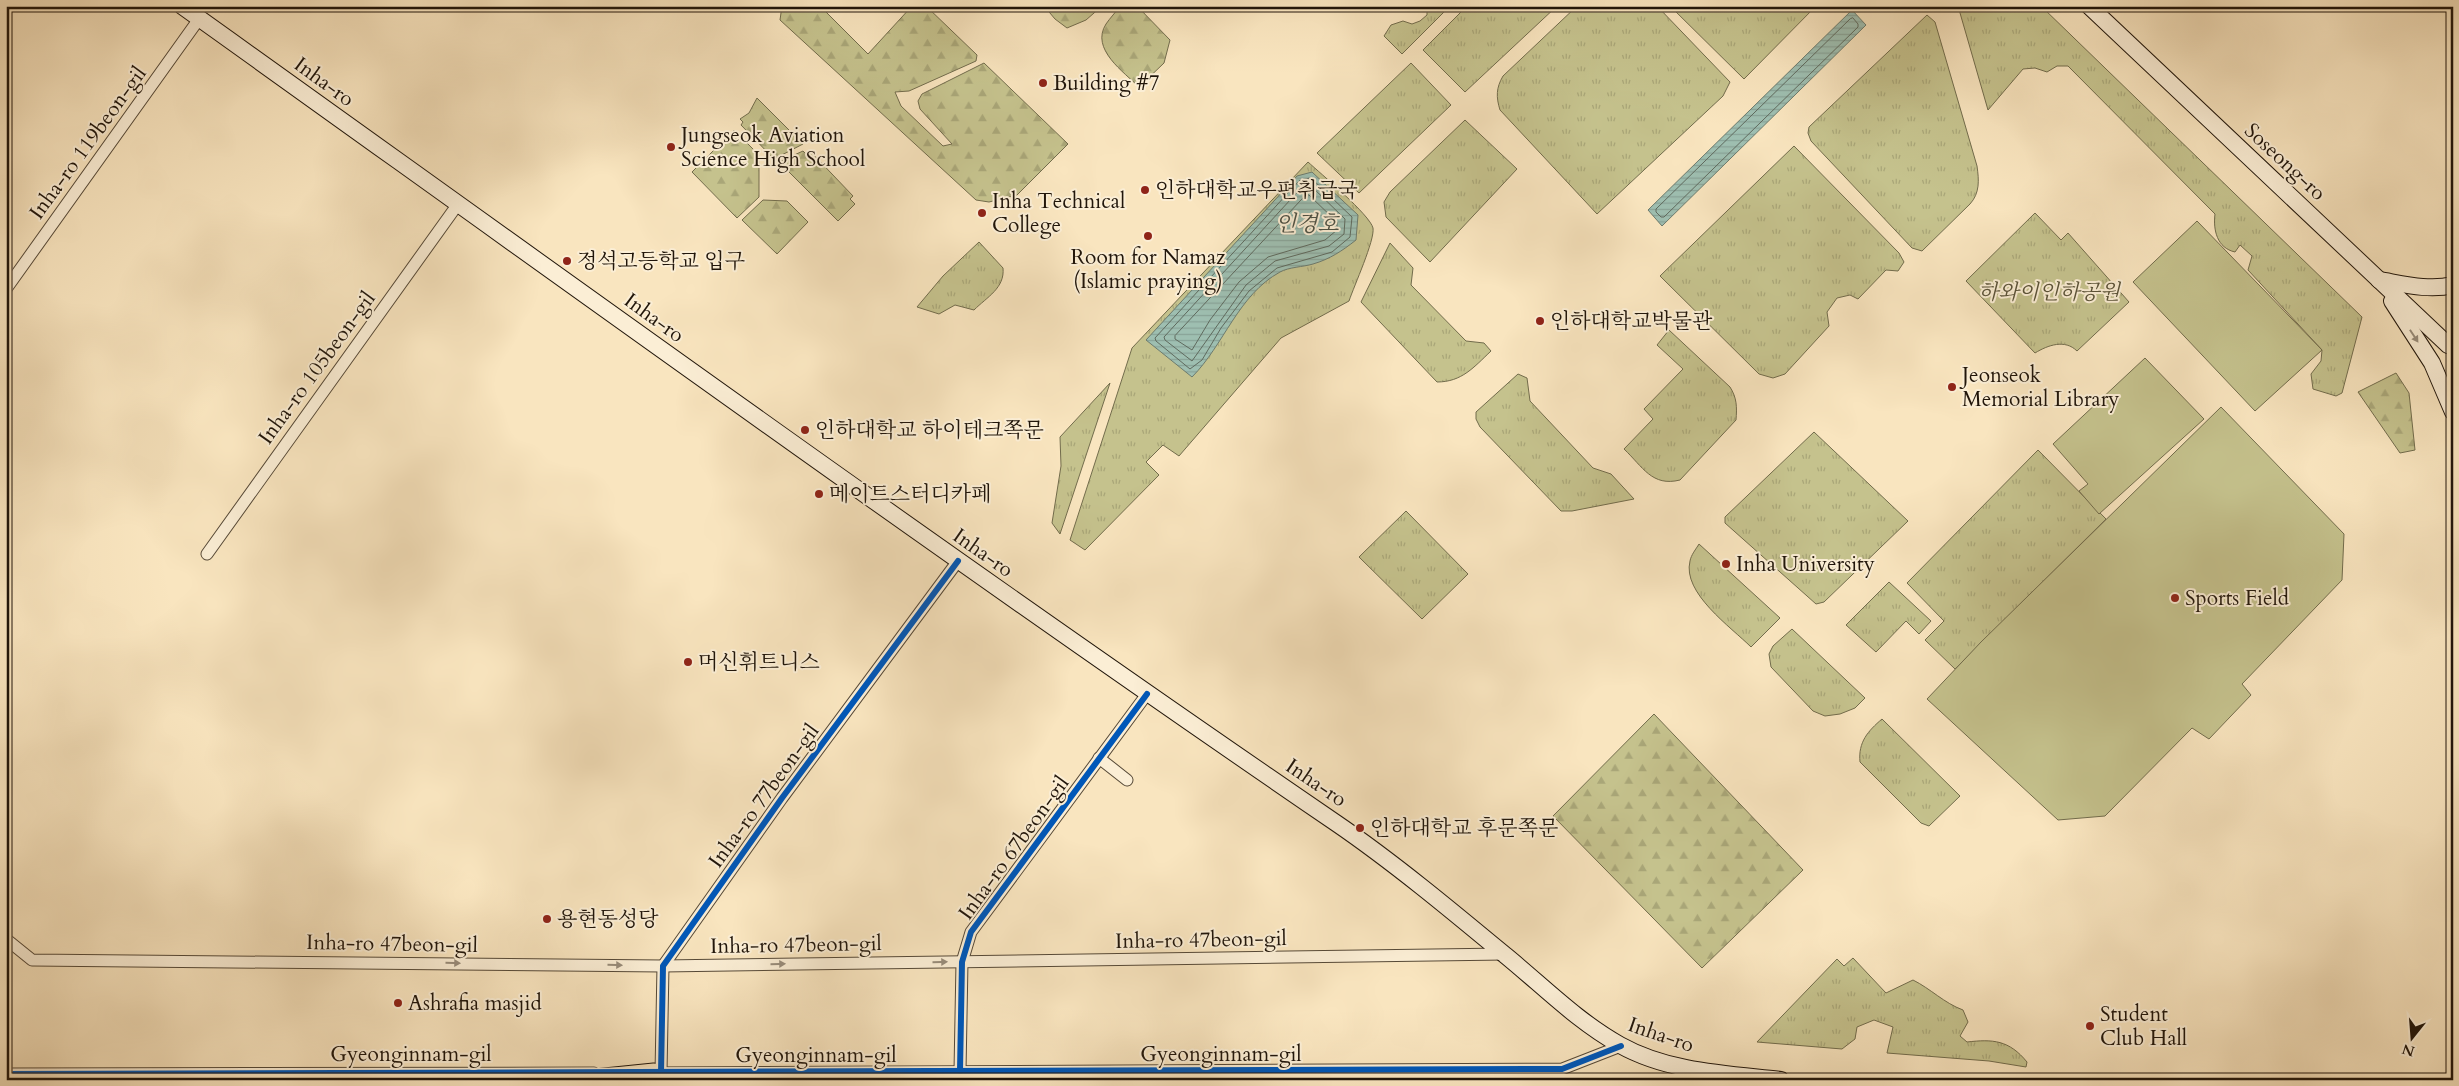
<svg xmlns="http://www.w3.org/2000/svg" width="2459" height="1086" viewBox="0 0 2459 1086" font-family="Cardo,'Noto Serif KR',serif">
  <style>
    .forest { fill: url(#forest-firs); stroke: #726c4c }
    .park { fill: url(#park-tufts); stroke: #726c4c }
    .pitch { fill: #c5c28d; stroke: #726c4c }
    .water { fill: url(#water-rules); stroke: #6c7b6e }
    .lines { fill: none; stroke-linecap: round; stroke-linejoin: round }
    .shore { stroke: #5f6a5e; stroke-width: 1 }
    .minor-casing { stroke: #564937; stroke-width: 13 }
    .secondary-casing { stroke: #20150a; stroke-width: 18 }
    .trunk-casing { stroke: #20150a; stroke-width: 21 }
    .minor { stroke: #fbeed5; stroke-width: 11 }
    .secondary { stroke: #fbeed5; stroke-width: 16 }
    .trunk { stroke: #f9e5bf; stroke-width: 19 }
    .cycleway-casing { stroke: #fbeed5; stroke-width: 9 }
    .cycleway { stroke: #0057b8; stroke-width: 6 }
    .oneway { fill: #988c7a }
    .poi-dot { fill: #8f2418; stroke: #fbeed5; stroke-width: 2 }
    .labels { text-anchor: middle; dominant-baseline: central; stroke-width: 4; stroke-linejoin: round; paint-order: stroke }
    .street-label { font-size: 21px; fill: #20150a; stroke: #fbeed5 }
    .poi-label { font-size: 21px; fill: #20150a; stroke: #fbeed5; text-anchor: start }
    .park-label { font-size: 21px; font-style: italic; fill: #5a5238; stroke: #fbeed5 }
    .water-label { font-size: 22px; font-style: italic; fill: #4c5044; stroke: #fbeed5 }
  </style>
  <defs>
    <pattern id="forest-firs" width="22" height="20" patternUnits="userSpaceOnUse" patternTransform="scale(1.25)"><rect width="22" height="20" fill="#c5c28d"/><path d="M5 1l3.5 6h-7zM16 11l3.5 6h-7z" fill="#a9a678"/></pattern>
    <pattern id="park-tufts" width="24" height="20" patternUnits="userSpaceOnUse" patternTransform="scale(1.25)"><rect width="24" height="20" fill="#c5c28d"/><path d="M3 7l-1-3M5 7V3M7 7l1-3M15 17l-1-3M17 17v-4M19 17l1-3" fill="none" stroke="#a9a678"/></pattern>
    <pattern id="water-rules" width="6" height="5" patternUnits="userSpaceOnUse" patternTransform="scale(1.25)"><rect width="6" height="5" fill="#9ebfb1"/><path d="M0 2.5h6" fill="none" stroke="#88a397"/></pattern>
  </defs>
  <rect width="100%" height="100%" fill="#f9e5bf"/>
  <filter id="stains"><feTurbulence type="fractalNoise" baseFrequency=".004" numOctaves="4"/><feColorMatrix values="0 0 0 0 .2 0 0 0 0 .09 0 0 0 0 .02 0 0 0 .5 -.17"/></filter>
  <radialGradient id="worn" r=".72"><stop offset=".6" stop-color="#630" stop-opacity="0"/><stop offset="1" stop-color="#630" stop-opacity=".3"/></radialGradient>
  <!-- forest -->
  <g class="forest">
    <polygon points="782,6 820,6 868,54 912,6 926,6 977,55 976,61 909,91 895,92 901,106 943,146 952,144 920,109 918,101 922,94 984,63 1068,144 1017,195 989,202 976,200 780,20"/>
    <polygon points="1044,6 1102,6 1086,20 1067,28 1055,19"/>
    <path d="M1120,6H1137L1170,40L1164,63L1139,87C1124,72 1090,49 1106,24C1110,18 1116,12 1120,6Z"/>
    <polygon points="757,98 803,144 774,159 741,125 743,122 740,119 749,113"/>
    <polygon points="734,130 759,155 759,197 737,218 692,172"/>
    <polygon points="803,151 807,155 811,152 853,196 850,199 855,204 838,221 779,162"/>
    <polygon points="763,200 787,201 808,222 777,254 742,220"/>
    <polygon points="2396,373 2409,393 2415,450 2400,453 2358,392"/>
    <polygon points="1654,714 1803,870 1702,968 1553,816"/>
  </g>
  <!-- park -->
  <g class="park">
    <polygon points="1427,6 1450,6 1402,54 1384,36 1391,25 1403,21 1412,24 1420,21 1427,15"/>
    <polygon points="1467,6 1557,6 1465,92 1423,50"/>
    <path d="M1577,6H1657L1730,82L1723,96L1597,214L1500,110C1496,97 1496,88 1503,76Z"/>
    <polygon points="1670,6 1816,6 1744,79"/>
    <path d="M1958,6H2041L2362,317L2342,393L2336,396L2313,389L2311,374L2321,361L2322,350L2248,270L2252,256L2240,245L2235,252C2217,248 2213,230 2215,214L2068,66H2057L2047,72L2035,68L2023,69L1988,110Z"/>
    <path d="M1927,15L1935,22L1977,166C1979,180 1980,193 1970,204L1922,251L1912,248L1811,141L1808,133L1809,127Z"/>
    <polygon points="1411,63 1451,105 1359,193 1317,153"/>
    <polygon points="1465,120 1517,169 1430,262 1386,217 1384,202 1390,192"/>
    <polygon points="1794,146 1899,253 1904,262 1898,271 1886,270 1858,299 1850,295 1837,298 1827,312 1829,326 1785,374 1773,378 1759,374 1660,276"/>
    <path d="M1308,162C1320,173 1370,215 1373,228C1375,240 1354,286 1349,301L1281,338L1179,456L1163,445L1146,462L1159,475L1085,550L1070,540L1132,348Z"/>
    <path d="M2035,213L2061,240L2068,233L2129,302L2077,351C2065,339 2048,345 2035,353L1966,281Z"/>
    <path d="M979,242L1003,268C1005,288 987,297 974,310L955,305L939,314L917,307L943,276Z"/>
    <path d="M1390,243L1413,268L1411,285L1466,341L1484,343L1491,351C1474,367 1462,382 1437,382L1361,302Z"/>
    <path d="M1669,330L1730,387C1737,398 1737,407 1736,420L1680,480C1652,487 1643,467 1624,449L1653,419L1644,409L1683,369L1657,345Z"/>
    <polygon points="1518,374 1527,378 1530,401 1593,468 1611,474 1634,499 1572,511 1561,511 1480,427 1476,419 1476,412"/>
    <polygon points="1110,383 1060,534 1052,523 1061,466 1060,437"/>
    <polygon points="1814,432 1908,521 1824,602 1816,604 1725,523 1725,517"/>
    <polygon points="2038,450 2106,519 1955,669 1925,640 1944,621 1907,583"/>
    <polygon points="1406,511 1468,574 1422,619 1359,557"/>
    <path d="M1699,544L1780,618L1751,647C1731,627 1682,593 1690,561C1691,555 1696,549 1699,544Z"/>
    <polygon points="1889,582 1931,621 1919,634 1906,621 1876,652 1846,625"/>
    <polygon points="1792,629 1865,698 1855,708 1840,714 1825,716 1813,711 1771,667 1769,654 1773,646"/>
    <path d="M1882,719L1960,796L1929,826L1921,823L1860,762C1858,742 1868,731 1882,719Z"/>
    <path d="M1853,958L1886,993L1913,980C1931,989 1944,1003 1963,1010L1968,1022L1960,1036L1967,1042C1993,1039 2009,1040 2027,1062L2026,1067L1989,1061L1887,1053L1893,1027L1874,1020L1857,1027L1855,1039L1842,1049L1757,1042L1837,959L1844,966Z"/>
  </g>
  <!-- pitch -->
  <g class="pitch">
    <polygon points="2197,221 2322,350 2255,411 2133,282"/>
    <polygon points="2145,358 2204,419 2099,514 2079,491 2088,484 2053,444"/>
    <polygon points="2221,407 2344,534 2342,580 2242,684 2251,695 2209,739 2192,728 2105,816 2058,820 1927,699 1981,642"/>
  </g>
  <!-- water -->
  <g class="water">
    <polygon points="1852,10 1866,25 1662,226 1648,210"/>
    <path d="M1312,172L1358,215L1356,240C1342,251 1330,259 1313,264C1303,267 1289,267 1280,272C1238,295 1224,345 1192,377L1146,340L1297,176Z"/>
  </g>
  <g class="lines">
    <!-- shore -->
    <g class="shore">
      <polygon points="1853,18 1858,24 1858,27 1664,217 1661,217 1656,212 1656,209 1850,19"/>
      <polygon points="1311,178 1352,217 1350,237 1332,252 1277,268 1249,291 1221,328 1202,360 1190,369 1156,341 1155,338 1299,181"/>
      <polygon points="1310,185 1345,219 1344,234 1329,246 1275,261 1246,285 1192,361 1165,340 1164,337 1303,186"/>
      <polygon points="1306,195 1309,195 1337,222 1337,230 1325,240 1268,257 1239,282 1210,320 1192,350 1175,339 1175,336"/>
    </g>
    <defs>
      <g id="minor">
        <polyline points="6,289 199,19"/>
        <polyline points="207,554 458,204"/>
        <polyline points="1099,758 1127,780"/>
        <polyline points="6,939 32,960 663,966 1505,954"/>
        <polyline points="960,1071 962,962 971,932 1147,694"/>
        <polyline points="648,1073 1562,1069 1621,1046"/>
        <polyline points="661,1073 663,966 782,798 958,561"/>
        <polyline points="6,1074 594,1073"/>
      </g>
      <g id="secondary">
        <path d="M182,6C565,280 947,557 1336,823C1393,862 1452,911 1505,955C1543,986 1577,1021 1620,1045C1668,1072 1727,1074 1781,1080"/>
        <polyline points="2089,6 2448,345 2453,347"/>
        <path d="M2379,280C2403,284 2429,291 2453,285"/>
        <polyline points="2392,301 2432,363 2453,412"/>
      </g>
      <polyline id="trunk" points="585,1080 654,1073"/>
    </defs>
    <!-- minor casing -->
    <use href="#minor" class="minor-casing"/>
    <!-- secondary casing -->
    <use href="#secondary" class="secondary-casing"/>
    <!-- trunk casing -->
    <use href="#trunk" class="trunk-casing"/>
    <!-- minor -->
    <use href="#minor" class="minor"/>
    <!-- secondary -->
    <use href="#secondary" class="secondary"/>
    <!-- trunk -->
    <use href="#trunk" class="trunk"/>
    <defs>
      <g id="cycleway">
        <polyline points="960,1071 962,962 971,932 1147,694"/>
        <polyline points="661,1073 663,966 782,798 958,561"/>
        <polyline points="6,1074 1562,1069 1621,1046"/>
      </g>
    </defs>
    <!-- cycleway casing -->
    <use href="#cycleway" class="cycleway-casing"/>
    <!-- cycleway -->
    <use href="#cycleway" class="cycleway"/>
  </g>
  <!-- one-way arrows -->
  <defs><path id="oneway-solid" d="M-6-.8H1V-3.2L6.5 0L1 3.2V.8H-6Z" transform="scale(1.25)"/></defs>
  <g class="oneway">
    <use href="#oneway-solid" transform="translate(2414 336) rotate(57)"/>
    <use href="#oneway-solid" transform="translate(940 962) rotate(-1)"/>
    <use href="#oneway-solid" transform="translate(453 963) rotate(1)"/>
    <use href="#oneway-solid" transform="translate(778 964) rotate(-1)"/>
    <use href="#oneway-solid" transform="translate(615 965) rotate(1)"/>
  </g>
  <!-- markers -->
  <g class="poi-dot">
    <circle cx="1043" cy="83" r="5"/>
    <circle cx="671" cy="147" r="5"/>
    <circle cx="1145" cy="190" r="5"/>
    <circle cx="982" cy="213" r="5"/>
    <circle cx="1148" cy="236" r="5"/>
    <circle cx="567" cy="261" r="5"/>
    <circle cx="1540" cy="321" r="5"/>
    <circle cx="1952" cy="387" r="5"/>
    <circle cx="805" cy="430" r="5"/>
    <circle cx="819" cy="494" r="5"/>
    <circle cx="1726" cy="564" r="5"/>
    <circle cx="2175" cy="598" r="5"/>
    <circle cx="688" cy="662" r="5"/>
    <circle cx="1360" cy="828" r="5"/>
    <circle cx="547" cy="919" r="5"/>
    <circle cx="398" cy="1003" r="5"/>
    <circle cx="2090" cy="1026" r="5"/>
  </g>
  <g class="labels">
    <!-- street labels -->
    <g class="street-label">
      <text transform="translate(324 82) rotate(36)">Inha-ro</text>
      <text transform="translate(88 143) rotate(-54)">Inha-ro 119beon-gil</text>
      <text transform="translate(2285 162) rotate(43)">Soseong-ro</text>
      <text transform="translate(654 318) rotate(36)">Inha-ro</text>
      <text transform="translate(317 368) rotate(-54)">Inha-ro 105beon-gil</text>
      <text transform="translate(983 553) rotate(35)">Inha-ro</text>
      <text transform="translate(1316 783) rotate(34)">Inha-ro</text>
      <text transform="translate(764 796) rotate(-54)">Inha-ro 77beon-gil</text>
      <text transform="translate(1014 848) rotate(-54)">Inha-ro 67beon-gil</text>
      <text transform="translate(1201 940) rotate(-1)">Inha-ro 47beon-gil</text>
      <text transform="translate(392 944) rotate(1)">Inha-ro 47beon-gil</text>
      <text transform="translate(796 945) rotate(-1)">Inha-ro 47beon-gil</text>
      <text transform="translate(1661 1035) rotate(19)">Inha-ro</text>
      <text x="411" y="1054">Gyeonginnam-gil</text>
      <text x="1221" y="1054">Gyeonginnam-gil</text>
      <text x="816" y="1055">Gyeonginnam-gil</text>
    </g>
    <!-- poi labels -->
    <g class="poi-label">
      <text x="1053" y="83">Building #7</text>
      <text x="681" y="135">Jungseok Aviation<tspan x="681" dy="24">Science High School</tspan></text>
      <text x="1155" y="190">인하대학교우편취급국</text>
      <text x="992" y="201">Inha Technical<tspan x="992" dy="24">College</tspan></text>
      <text x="1148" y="257" text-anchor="middle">Room for Namaz<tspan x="1148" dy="24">(Islamic praying)</tspan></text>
      <text x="577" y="261">정석고등학교 입구</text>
      <text x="1550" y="321">인하대학교박물관</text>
      <text x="1962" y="375">Jeonseok<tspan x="1962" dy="24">Memorial Library</tspan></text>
      <text x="815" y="430">인하대학교 하이테크쪽문</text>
      <text x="829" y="494">메이트스터디카페</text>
      <text x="1736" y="564">Inha University</text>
      <text x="2185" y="598">Sports Field</text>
      <text x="698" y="662">머신휘트니스</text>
      <text x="1370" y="828">인하대학교 후문쪽문</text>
      <text x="557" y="919">용현동성당</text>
      <text x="408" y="1003">Ashrafia masjid</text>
      <text x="2100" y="1014">Student<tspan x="2100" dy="24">Club Hall</tspan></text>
    </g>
    <!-- park labels -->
    <g class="park-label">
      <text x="2049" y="292">하와이인하공원</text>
    </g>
    <!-- water labels -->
    <g class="water-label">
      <text x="1307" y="224">인경호</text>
    </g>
  </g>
  <!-- margin -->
  <rect width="2459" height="1086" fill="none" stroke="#f9e5bf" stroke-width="25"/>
  <rect x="8" y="8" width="2444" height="1071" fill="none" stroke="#20150a" stroke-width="2.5"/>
  <rect x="12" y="12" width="2434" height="1061" fill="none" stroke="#20150a"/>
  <!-- north arrow -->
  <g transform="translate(2412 1038) rotate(197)" stroke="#fbeed5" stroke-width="4" paint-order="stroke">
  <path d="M0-4L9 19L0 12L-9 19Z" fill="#20150a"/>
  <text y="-8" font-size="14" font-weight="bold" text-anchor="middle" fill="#20150a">N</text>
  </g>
  <rect width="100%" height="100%" filter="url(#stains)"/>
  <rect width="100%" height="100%" fill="url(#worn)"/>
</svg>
